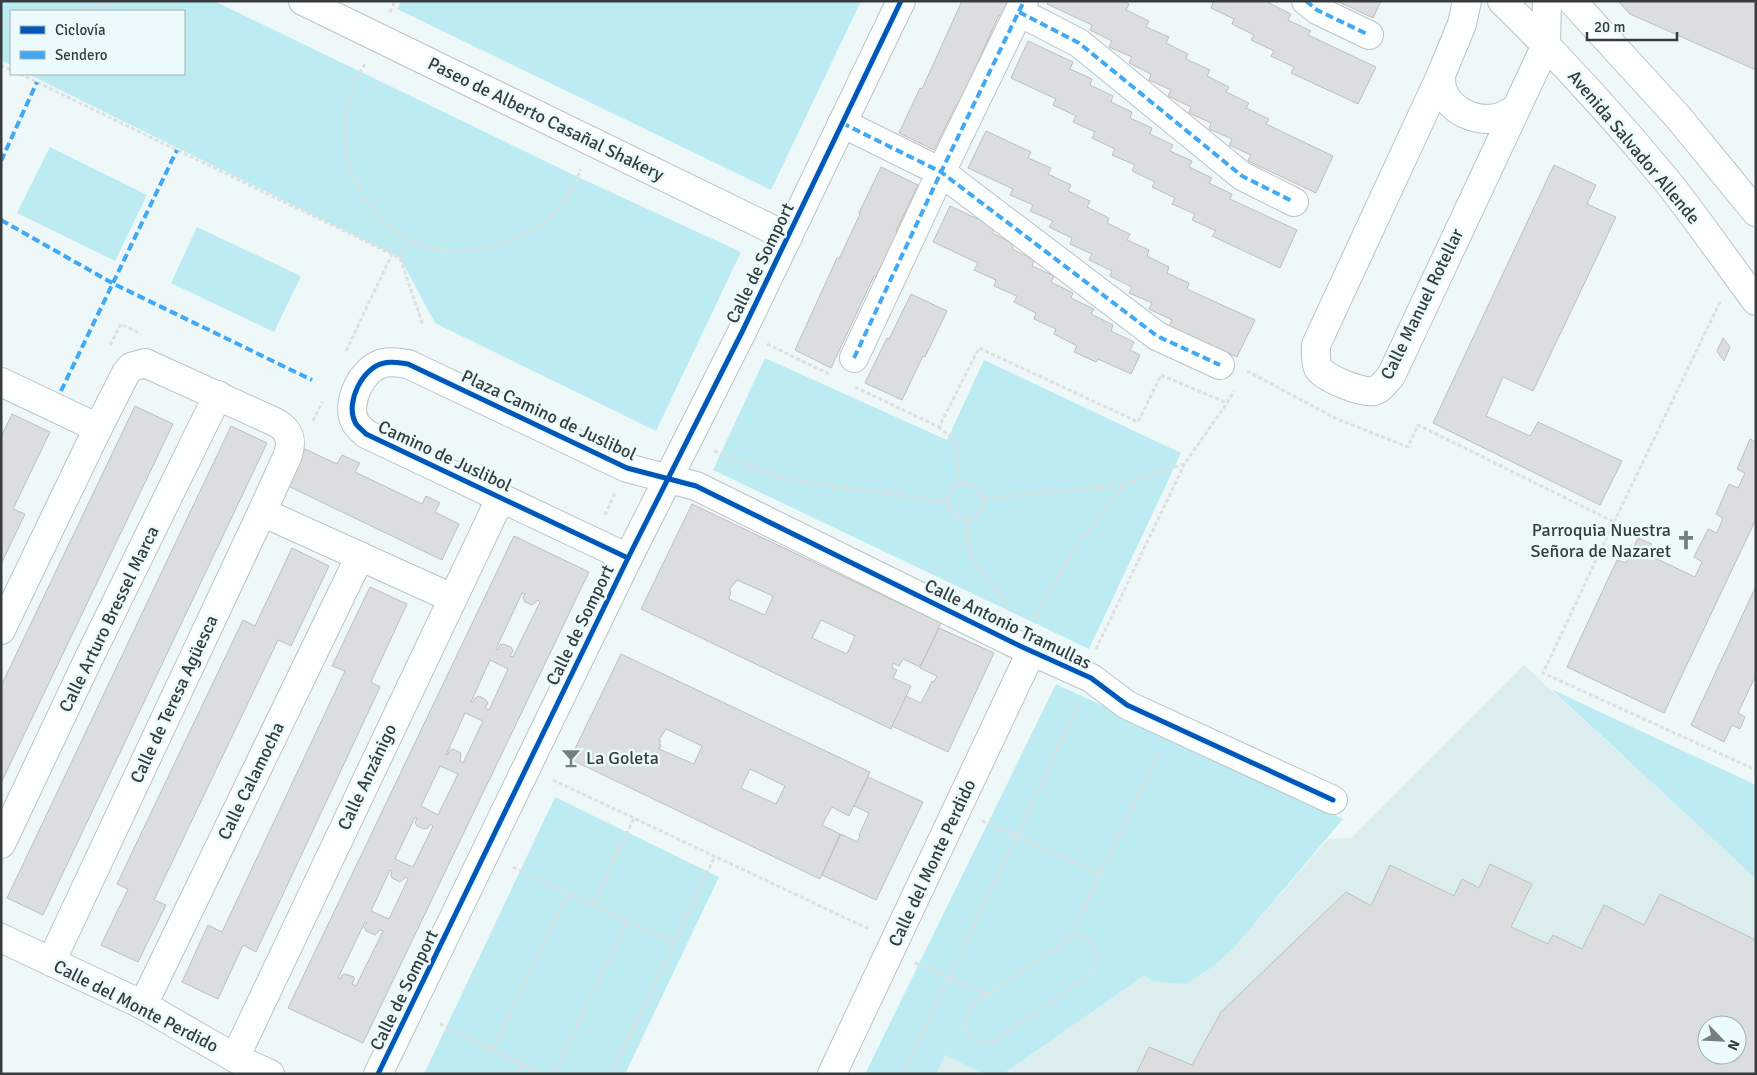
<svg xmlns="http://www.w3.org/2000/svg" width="1757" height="1075" viewBox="0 0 1757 1075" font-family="Signika,sans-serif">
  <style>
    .built { fill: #dbedef; fill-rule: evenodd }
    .green { fill: #bcecf2 }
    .building { fill: #dcddde; stroke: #bdbfc0; fill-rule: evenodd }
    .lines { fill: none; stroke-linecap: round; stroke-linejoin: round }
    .street-casing { stroke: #bcc3c3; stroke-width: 30 }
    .secondary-casing { stroke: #bcc3c3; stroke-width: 30 }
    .path { stroke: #dddfe0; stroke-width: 3; stroke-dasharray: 4 2.5; stroke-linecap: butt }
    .street { stroke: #fdfefe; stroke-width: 28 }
    .secondary { stroke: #fdfefe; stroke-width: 28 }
    .quiet { stroke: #3fa9f5; stroke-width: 4; stroke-dasharray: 8 4; stroke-linecap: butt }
    .cycleway-casing { stroke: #ebfbfd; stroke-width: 8 }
    .cycleway { stroke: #0057b8; stroke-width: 5 }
    .labels { text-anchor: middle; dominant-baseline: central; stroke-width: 5; stroke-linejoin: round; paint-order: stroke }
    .street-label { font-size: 18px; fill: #373d3e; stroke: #ebfbfd }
    .poi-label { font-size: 18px; fill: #373d3e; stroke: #ebfbfd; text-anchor: end }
  </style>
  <rect width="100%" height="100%" fill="#eff8f9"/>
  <!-- built -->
  <g class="built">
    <path d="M1524,665L1756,879V1074H1003L1145,975L1215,965L1234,948L1328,839L1351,838ZM1707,1025H1737V1055H1707Z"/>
    <polygon points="945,1055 983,1074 936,1074"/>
  </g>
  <!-- green -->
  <g class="green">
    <polygon points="1,1 214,1 578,177 741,252 656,431 435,323 400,258 28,74 184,74 184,11 11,11 11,65 1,60"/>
    <polygon points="401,1 861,1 771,190 397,9"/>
    <polygon points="50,147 147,195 115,261 17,213"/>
    <polygon points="197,227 301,276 274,332 171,283"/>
    <polygon points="765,358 947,440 984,360 1181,453 1089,649 713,470"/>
    <polygon points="1056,684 1192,747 1343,819 1234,948 1215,965 1186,984 1152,981 1145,975 1003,1074 983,1074 945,1055 936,1074 865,1074"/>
    <polygon points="1551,689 1756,785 1756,879"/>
    <polygon points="555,797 719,877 625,1074 424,1074"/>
  </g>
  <!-- building -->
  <g class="building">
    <polygon points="962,1 1009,1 1002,16 999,15 958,106 956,105 934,150 899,133 920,88 922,89"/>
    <polygon points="1048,1 1123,1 1129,4 1126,10 1149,21 1146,27 1169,37 1166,43 1188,54 1186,59 1210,70 1207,76 1229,87 1226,92 1249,103 1246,108 1269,119 1266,124 1333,156 1316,193 1248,161 1251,155 1229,145 1232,139 1209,129 1211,123 1189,113 1191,107 1168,96 1171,90 1149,80 1151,74 1129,63 1132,57 1109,47 1112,41 1090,30 1092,25 1047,4"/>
    <polygon points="1211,1 1270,1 1269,3 1291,14 1288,20 1311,31 1308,35 1376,67 1358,104 1291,73 1294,67 1271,56 1274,51 1251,40 1254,35 1232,24 1234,19 1211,8 1213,2"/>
    <polygon points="1337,1 1381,1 1373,18"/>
    <polygon points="1618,1 1756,1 1756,70 1630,14"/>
    <polygon points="1028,41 1073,62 1070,69 1092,79 1090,85 1113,96 1111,102 1132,112 1130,118 1152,128 1150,134 1173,145 1170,151 1192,161 1189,167 1212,178 1209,183 1232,194 1230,199 1297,230 1280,268 1212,236 1216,231 1192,220 1195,214 1172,204 1175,198 1152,187 1155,182 1132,171 1135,165 1112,155 1115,149 1092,138 1095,132 1073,122 1076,116 1053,105 1056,99 1011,78"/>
    <polygon points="986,131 1031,152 1028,158 1051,168 1048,174 1071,185 1068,191 1090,201 1087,207 1109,218 1107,223 1130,234 1127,240 1149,250 1147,256 1169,267 1167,273 1189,283 1187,289 1255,320 1237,357 1169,326 1172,320 1149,309 1152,303 1129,293 1132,287 1110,276 1112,271 1089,260 1092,254 1070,244 1072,238 1049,227 1053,221 1030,211 1033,205 1010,195 1013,189 968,168"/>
    <polygon points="1554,165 1596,185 1587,204 1616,217 1533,391 1503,377 1486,416 1530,436 1538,422 1622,461 1600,505 1433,423"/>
    <polygon points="881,167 918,185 896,231 898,232 876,277 874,276 831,368 795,350 837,258 839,259 860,214 859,213"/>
    <polygon points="950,206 995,227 992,233 1014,244 1012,249 1034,260 1032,266 1054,276 1051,282 1073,293 1071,298 1094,309 1091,314 1113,325 1111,331 1134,342 1130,350 1140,355 1131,374 1098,359 1096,362 1074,352 1077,346 1054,334 1056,329 1034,319 1036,313 1014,302 1017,296 994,286 996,280 974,270 978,263 933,242"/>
    <polygon points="911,294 947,311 925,357 923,356 902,400 865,383 887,338 889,339"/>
    <polygon points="1723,338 1730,347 1724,361 1717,351"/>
    <polygon points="135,406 173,424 1,783 1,686"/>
    <polygon points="12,414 50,432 13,509 25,514 1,564 1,437"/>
    <polygon points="231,426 267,443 43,915 7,898"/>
    <polygon points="1750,439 1756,442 1756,519 1664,713 1567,667 1617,560 1626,563 1638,538 1652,544 1647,554 1695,577 1702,562 1694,557 1708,529 1717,533 1723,518 1716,514 1729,484 1738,488 1745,473 1737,469"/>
    <polygon points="305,449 337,464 342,455 360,463 355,472 422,504 426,496 440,503 435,512 459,524 442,560 288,486"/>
    <path d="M692,504L941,623L920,667L903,659L899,666L893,663L892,668L897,670L893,678L911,686L891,729L641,609ZM737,580L773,596L765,615L729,599L731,591L729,590ZM821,620L855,636L847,654L812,638Z"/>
    <path d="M514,536L589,572L363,1043L288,1008ZM522,593L525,594L523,598L525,602L532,605L538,600L540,602L513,657L510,656L513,651L511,647L503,644L500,645L498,650L496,649ZM490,660L508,669L489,710L485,708L488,703L486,700L479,696L475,698L473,702H471ZM465,713L483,721L463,763L460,761L461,753L453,749L450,750L447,755H446ZM440,766L458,774L438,815L421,806ZM415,817L417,818L415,823L417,826L424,829L428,828L430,824L433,826L413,867L395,859ZM390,870L392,871L391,875L392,878L400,882L406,877L408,879L389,919L371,911ZM365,922L367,923L364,927L366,931L375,935L380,930L383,931L356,986L352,984L354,980V977L345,974L342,975L340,979L338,978Z"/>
    <polygon points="292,548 329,566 291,646 278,640 154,900 166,905 138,962 101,945 128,889 117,884 243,620 255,626"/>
    <polygon points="1756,586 1756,675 1738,713 1745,717 1740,729 1732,725 1724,742 1691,725"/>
    <polygon points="370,587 407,604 371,682 380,687 256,952 243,945 218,999 182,982 208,925 222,932 345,671 332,666"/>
    <polygon points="939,628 994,653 948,752 892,726 906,696 921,703 932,681 934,682 937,676 920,668"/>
    <path d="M621,654L870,772L849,816L832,807L822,825L840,834L820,879L570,759ZM666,729L702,746L694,764L659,749L661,745L659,744L661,741L659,740ZM750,769L785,786L776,804L741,788Z"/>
    <polygon points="868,777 923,802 876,900 822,875 841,834 857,842 860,836 859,835 869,813 854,806"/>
    <path d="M1490,864L1532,884L1511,927L1548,944L1553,935L1582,949L1604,905L1644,925L1660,894L1756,940V1074H1136L1149,1047L1192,1065L1221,1012L1346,892L1371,906L1390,865L1454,896L1462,879L1479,888ZM1707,1025H1737V1055H1707Z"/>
  </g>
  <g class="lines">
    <defs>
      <g id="street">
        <polyline points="303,1 788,237"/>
        <polyline points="1306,1 1317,10 1369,35"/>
        <path d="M1467,1L1462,24L1441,75L1316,345C1316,353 1315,360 1318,368C1324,378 1363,394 1374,391C1381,389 1386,381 1391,376L1546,45L1547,1"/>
        <polyline points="1019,12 1079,43 1242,176 1294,202"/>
        <path d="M1441,75C1441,80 1441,86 1443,91C1451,111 1475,122 1496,118C1502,117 1509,113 1514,110"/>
        <polyline points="842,123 941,172 1157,336 1220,365"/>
        <polyline points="854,358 941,172 1024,1"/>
        <path d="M1,382L98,428L126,373L131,367L145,363L275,422C290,430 293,441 287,457L262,512L51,962"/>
        <polyline points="262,512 452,598"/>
        <path d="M628,558L366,434C363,430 357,427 355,422C345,402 363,367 384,363C392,361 400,363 408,364L627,468L696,486L1020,646L1091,678L1127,705L1333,800"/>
        <polyline points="1,630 98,428"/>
        <polyline points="1,844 87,662 218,395"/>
        <polyline points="1,938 143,1005 235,1058 270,1074"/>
        <polyline points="143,1005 360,556"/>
        <polyline points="235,1058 501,497"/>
        <polyline points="378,1074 628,558 742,332 901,1"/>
        <polyline points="832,1074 1031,652"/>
      </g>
      <g id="secondary">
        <path d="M1502,1C1560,58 1615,118 1667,181C1698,220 1726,261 1756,301"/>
        <polyline points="1572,1 1678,117 1756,212"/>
      </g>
    </defs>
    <!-- street casing -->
    <use href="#street" class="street-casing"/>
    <!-- secondary casing -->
    <use href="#secondary" class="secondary-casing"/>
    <!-- path -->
    <g class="path">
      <polyline points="76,11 127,1"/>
      <polyline points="390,12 395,1"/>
      <polyline points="1,26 11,24"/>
      <path d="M365,64C318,135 357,237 444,250C468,253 493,248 515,239C546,226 569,201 581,169"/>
      <polyline points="1,65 11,70"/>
      <polyline points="20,74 400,258 423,325"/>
      <polyline points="400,258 411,239"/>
      <polyline points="1720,302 1614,522 1543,673 1756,770"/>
      <polyline points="767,344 829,374"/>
      <polyline points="110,345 121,324 141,334"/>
      <polyline points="346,351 392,254"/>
      <polyline points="1247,371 1337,419 1408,447 1418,425 1614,522"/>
      <polyline points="855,387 939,427 979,348 1138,422 1161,375 1227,403 1234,391"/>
      <polyline points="313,421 322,402"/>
      <polyline points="938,427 955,440 960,483"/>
      <polyline points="714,451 786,479 946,502"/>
      <circle cx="965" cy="501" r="18"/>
      <polyline points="983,498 1108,487 1125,484 1184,464"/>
      <polyline points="605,515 615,493"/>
      <polyline points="967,519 968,547 972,559 1007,606"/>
      <polyline points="1034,620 1054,583 1081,539 1125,484"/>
      <polyline points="1096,649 1185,463 1227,403"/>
      <polyline points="553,780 869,929"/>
      <polyline points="982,821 1100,874"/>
      <polyline points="513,867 674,943"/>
      <polyline points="593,905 634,818"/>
      <polyline points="915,963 987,994 1069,939 1159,752"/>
      <polyline points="987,995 970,1008 963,1029 975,1040 990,1043 1091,975 1096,965 1097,950 1084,937 1069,939"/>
      <polyline points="440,1024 542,1074"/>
      <polyline points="492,1050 568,893"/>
      <polyline points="516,1074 521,1064"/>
      <polyline points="554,1074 627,921"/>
      <polyline points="612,1074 715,856"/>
      <polyline points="903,1074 1079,704"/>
    </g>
    <!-- street -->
    <use href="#street" class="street"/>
    <!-- secondary -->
    <use href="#secondary" class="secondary"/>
    <!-- quiet -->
    <g class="quiet">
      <polyline points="1306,1 1317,10 1369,35"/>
      <polyline points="1019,12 1079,43 1242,176 1294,202"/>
      <polyline points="842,123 941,172 1157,336 1220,365"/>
      <polyline points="1,161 37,82"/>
      <polyline points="1,220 114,284 312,380"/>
      <polyline points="854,358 941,172 1024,1"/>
      <polyline points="61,391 177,150"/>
    </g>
    <defs>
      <g id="cycleway">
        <path d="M628,558L366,434C363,430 357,427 355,422C345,402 363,367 384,363C392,361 400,363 408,364L627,468L696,486L1020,646L1091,678L1127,705L1333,800"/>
        <polyline points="378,1074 628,558 742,332 901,1"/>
      </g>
    </defs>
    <!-- cycleway casing -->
    <use href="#cycleway" class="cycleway-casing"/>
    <!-- cycleway -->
    <use href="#cycleway" class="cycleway"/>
  </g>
  <!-- icons -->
  <defs>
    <symbol id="church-bare" viewBox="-9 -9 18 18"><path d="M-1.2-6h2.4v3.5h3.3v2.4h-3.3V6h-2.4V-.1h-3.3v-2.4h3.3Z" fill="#777e7f" stroke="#ebfbfd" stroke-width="2.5" paint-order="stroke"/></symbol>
    <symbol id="bar-bare" viewBox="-9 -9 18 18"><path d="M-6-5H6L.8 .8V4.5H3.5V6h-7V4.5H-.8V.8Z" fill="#777e7f" stroke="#ebfbfd" stroke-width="2.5" paint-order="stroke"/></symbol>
  </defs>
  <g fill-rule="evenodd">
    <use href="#church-bare" x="1672" y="526" width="28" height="28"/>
    <use href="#bar-bare" x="557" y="744" width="28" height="28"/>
  </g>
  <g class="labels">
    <!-- street labels -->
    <g class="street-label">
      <text transform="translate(546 119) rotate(26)">Paseo de Alberto Casañal Shakery</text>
      <text transform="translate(1634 147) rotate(50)">Avenida Salvador Allende</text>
      <text transform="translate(760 263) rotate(-64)">Calle de Somport</text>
      <text transform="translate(1422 304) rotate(-64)">Calle Manuel Rotellar</text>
      <text transform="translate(549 415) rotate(25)">Plaza Camino de Juslibol</text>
      <text transform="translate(445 456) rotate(25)">Camino de Juslibol</text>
      <text transform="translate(109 619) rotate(-64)">Calle Arturo Bressel Marca</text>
      <text transform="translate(1008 624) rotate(26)">Calle Antonio Tramullas</text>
      <text transform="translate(580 625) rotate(-64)">Calle de Somport</text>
      <text transform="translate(174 699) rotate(-65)">Calle de Teresa Agüesca</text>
      <text transform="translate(367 777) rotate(-65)">Calle Anzánigo</text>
      <text transform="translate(251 781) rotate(-64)">Calle Calamocha</text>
      <text transform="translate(932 863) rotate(-65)">Calle del Monte Perdido</text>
      <text transform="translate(404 990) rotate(-64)">Calle de Somport</text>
      <text transform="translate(136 1006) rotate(27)">Calle del Monte Perdido</text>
    </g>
    <!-- poi labels -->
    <g class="poi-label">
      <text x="1671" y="530">Parroquia Nuestra<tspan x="1671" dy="21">Señora de Nazaret</tspan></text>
      <text x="586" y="758" text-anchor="start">La Goleta</text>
    </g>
  </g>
  <!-- border -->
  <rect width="1757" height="1075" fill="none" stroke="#373d3e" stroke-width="5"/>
  <!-- legend -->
  <rect x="10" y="10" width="175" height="65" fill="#ebfbfd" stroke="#a3afb1"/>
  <rect x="20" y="26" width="25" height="8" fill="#0057b8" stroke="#a3afb1"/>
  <text x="55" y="35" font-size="15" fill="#373d3e">Ciclovía</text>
  <rect x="20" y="51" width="25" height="8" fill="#3fa9f5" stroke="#a3afb1"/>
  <text x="55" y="60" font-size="15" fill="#373d3e">Sendero</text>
  <!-- north arrow -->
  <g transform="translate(1722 1040) rotate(114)"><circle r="24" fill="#ebfbfd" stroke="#a3afb1"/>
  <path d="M0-4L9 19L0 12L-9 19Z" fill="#777e7f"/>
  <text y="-8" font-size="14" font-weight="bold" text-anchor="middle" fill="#373d3e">N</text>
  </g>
  <!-- scale -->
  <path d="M1587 32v8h90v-8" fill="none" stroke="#373d3e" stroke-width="2.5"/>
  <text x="1594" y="32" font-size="15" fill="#373d3e" stroke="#ebfbfd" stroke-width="4" paint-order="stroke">20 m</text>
</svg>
